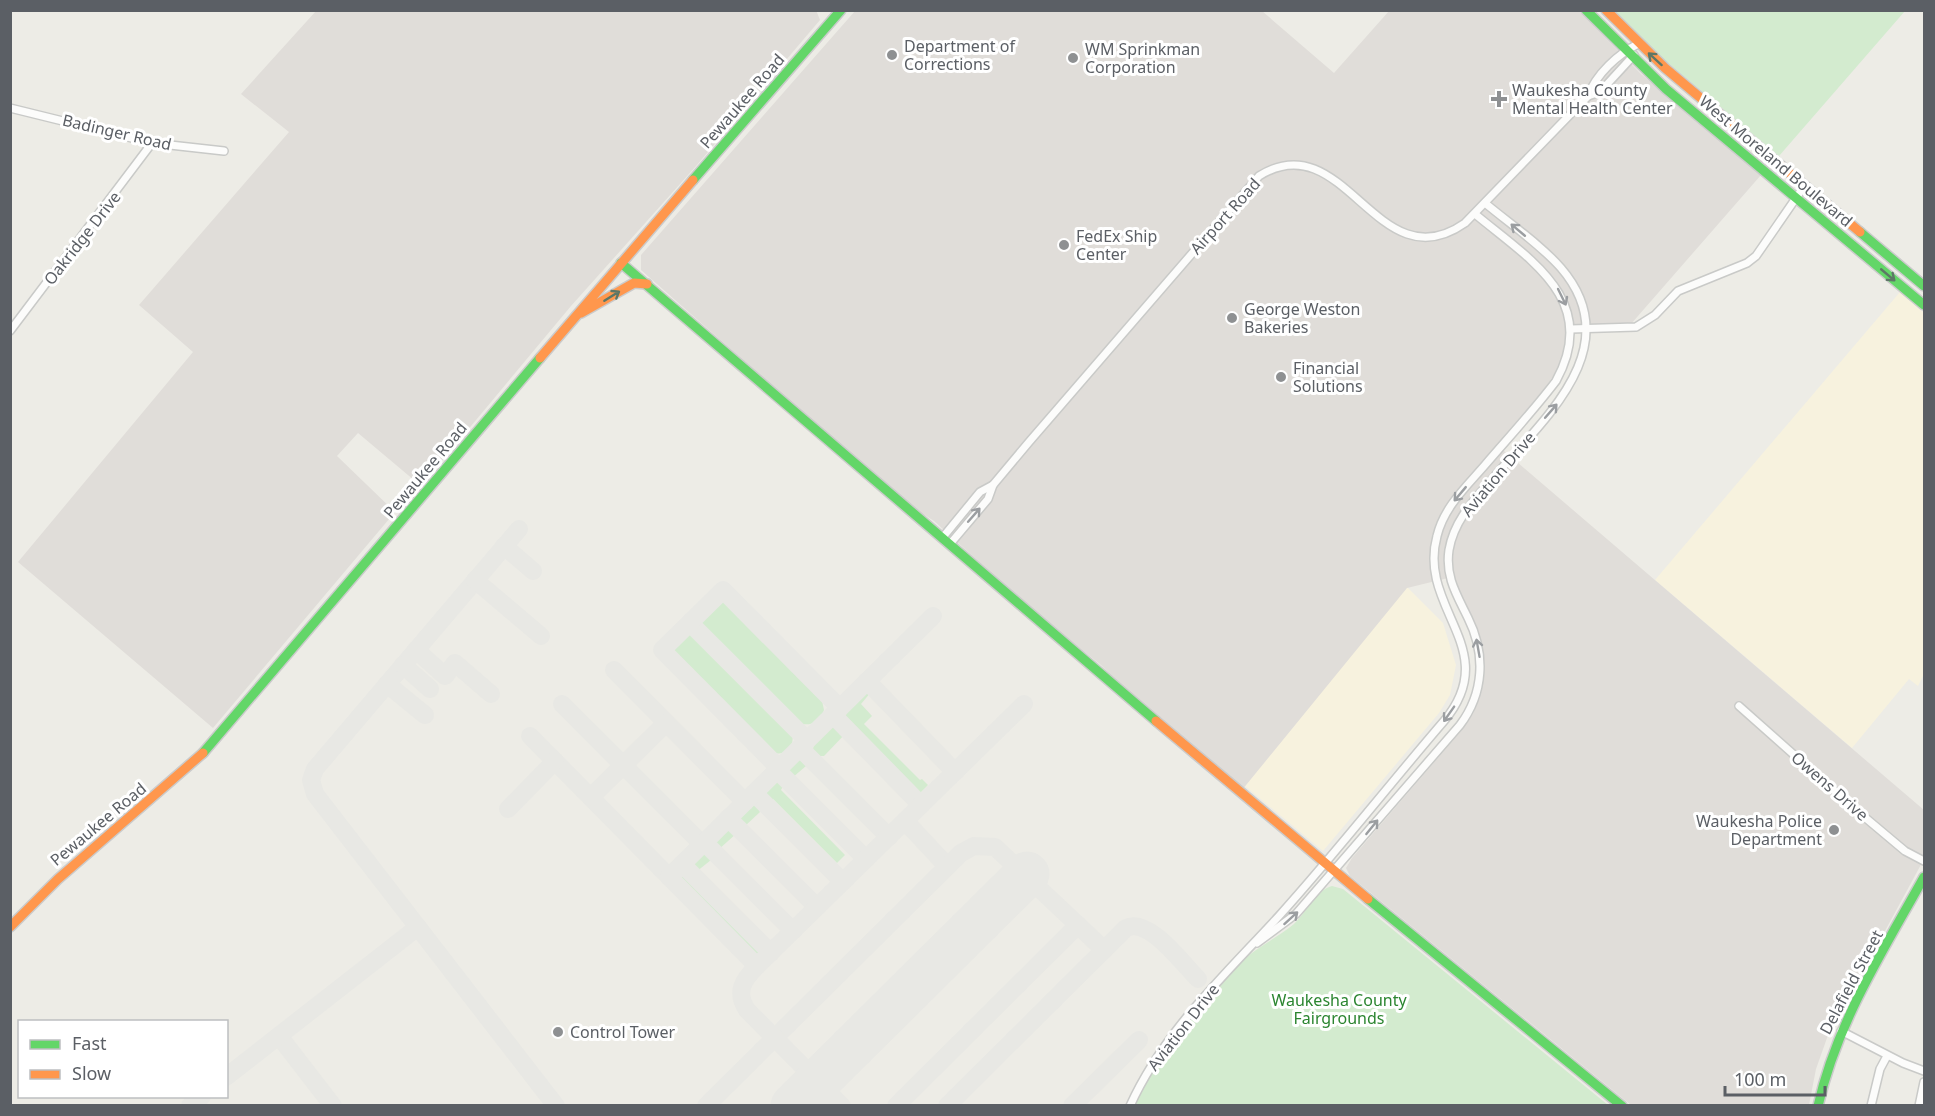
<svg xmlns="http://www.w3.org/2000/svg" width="1935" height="1116" viewBox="0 0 1935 1116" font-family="'Noto Sans',sans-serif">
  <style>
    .commercial { fill: #f7f2de }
    .industrial { fill: #e0ddd9 }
    .green { fill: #d3ebcf }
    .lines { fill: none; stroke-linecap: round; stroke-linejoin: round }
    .taxiway { stroke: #e8e8e4; stroke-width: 18 }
    .runway { stroke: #e8e8e4; stroke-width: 45 }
    .street-casing { stroke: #c9cac8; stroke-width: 10 }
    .fast-casing { stroke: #cbcbcb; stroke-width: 12 }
    .slow-casing { stroke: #cbcbcb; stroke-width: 12 }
    .street { stroke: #fcfcfb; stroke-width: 7 }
    .fast { stroke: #63d668; stroke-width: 9 }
    .slow { stroke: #ff974d; stroke-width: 9 }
    .oneway { stroke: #5d7766 }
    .oneway2 { stroke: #9b9ea1 }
    .poi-dot { fill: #8e9092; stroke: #fff; stroke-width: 2 }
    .labels { text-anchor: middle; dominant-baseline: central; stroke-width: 6; stroke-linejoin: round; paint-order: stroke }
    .poi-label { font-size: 16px; fill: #5b5f65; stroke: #fff; text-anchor: start }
    .street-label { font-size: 16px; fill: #5b5f65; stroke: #fff }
    .park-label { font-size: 16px; fill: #2b8530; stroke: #fff }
  </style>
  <rect width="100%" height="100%" fill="#edece6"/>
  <!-- commercial -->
  <g class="commercial">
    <polygon points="1900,292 1924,313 1924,674 1918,686 1909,679 1852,748 1655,580"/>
    <polygon points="1407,587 1443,623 1456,665 1450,695 1439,713 1323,851 1245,786"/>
  </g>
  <!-- industrial -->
  <g class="industrial">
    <polygon points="816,10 820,20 697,165 571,306 421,486 358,433 337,456 395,512 213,728 18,562 193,352 139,305 289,132 241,94 316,11"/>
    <polygon points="855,11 1262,11 1334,73 1389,11 1579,11 1641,74 1761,175 1631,324 1566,327 1564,356 1559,368 1544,389 1497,445 1924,810 1924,859 1827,1038 1816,1069 1809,1105 1631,1105 1350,876 1346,868 1352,858 1461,731 1473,714 1479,699 1484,664 1481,641 1452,577 1407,588 1242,790 1133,698 1101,665 1032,610 934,521 908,504 802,412 641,270 641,255"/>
  </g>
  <!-- green -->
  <g class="green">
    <polygon points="1614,11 1905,11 1779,156 1661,57"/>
    <path d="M720,600L727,602L821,696L824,710C819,724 807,728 794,721L699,627L700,617Z"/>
    <path d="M689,631L695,633L789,728C800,744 784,761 767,750L671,654L673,645Z"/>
    <polygon points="864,689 871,692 861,704 872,716 864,724 920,780 922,779 928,785 917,796 840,718 839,715"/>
    <polygon points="832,721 846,733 824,756 820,756 813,750 814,740"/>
    <polygon points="795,759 803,761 806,766 792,778 787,771"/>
    <polygon points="779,779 784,784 781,790 845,855 837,863 773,799 770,802 764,800 763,791"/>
    <polygon points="756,804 760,812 745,826 740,825 739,815 749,805"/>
    <polygon points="725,828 732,828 737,833 718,850 714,847 714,840"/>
    <polygon points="708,852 711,860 696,872 692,862 701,853"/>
    <polygon points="683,875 759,952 758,954 749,951 679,880"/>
    <path d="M1332,886L1343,889L1608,1105H1135C1157,1057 1202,999 1241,962C1257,947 1277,938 1294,924C1306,913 1316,890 1332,886Z"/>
  </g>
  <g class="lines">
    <!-- taxiway -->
    <g class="taxiway">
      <polyline points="519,529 315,769 311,780 315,794 556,1106"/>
      <polyline points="504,546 533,571"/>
      <polyline points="475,580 541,636"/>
      <polyline points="690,623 807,740"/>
      <polyline points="416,650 445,676 455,663 491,694"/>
      <polyline points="403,665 430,689"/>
      <polyline points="614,670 745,802"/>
      <polyline points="867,681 955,772"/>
      <polyline points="387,684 425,715"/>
      <polyline points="562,704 702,844"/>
      <polyline points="833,715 921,805"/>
      <polyline points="530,736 757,966"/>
      <polyline points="800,748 889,837"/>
      <polyline points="779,768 662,650 723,590 840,708"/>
      <polyline points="777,770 866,859"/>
      <polyline points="754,793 843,882"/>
      <polyline points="591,797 666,723"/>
      <polyline points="508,809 555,761"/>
      <polyline points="728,818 817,907"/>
      <polyline points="905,821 947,866"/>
      <polyline points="704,842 793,931"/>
      <polyline points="682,864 771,953"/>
      <polyline points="669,877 933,616"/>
      <polyline points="1078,925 1104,950"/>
      <polyline points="279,1036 333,1106"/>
      <polyline points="226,1077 418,927"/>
      <polyline points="190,1106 202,1096"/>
      <polyline points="706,1106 961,853 974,846 995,847 1078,925 896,1106"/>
      <path d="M842,1106L747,1010C735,992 743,980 757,966L1024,704"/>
      <path d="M947,1106L1126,928C1149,917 1182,963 1198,979"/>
      <polyline points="1072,1106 1139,1040"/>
    </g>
    <!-- runway -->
    <polyline class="runway" points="793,1106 1027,874"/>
    <defs>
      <g id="street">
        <polyline points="1588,96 1600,92 1634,55"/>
        <polyline points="10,108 152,143 224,151"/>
        <polyline points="1571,329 1636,327 1655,315 1678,291 1747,263 1756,256 1805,185"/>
        <polyline points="10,331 152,143"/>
        <polyline points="943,537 980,492 993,485"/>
        <path d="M950,544L988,499L993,485L1029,442L1259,176C1345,122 1377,285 1465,223L1588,96C1596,74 1618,54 1638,44"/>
        <polyline points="1739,706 1855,809 1905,851 1924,861"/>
        <path d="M1257,943L1296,914L1460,725C1484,693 1486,654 1468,618C1457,595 1445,577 1449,550C1454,520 1475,499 1494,477C1543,420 1629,347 1561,268C1540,244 1510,224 1485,203"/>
        <polyline points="1841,1031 1903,1063 1924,1071"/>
        <path d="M1130,1106C1164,1031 1224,976 1279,916C1336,853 1388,786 1444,721C1504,649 1417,609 1437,536C1444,507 1466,487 1485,465C1509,437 1534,410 1556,381C1601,300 1529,259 1475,214"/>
        <polyline points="1871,1106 1880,1069 1887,1056"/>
        <polyline points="1919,1106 1924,1082"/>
      </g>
      <g id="fast">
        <polyline points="1586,10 1666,89 1924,305"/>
        <polyline points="693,180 841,10"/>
        <polyline points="1860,232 1924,286"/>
        <polyline points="621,263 1156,721"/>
        <polyline points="203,753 540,358"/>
        <polyline points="1368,899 1622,1106"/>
        <path d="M1818,1106C1837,1022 1883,951 1924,877"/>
      </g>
      <g id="slow">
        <polyline points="1606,10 1665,68 1860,232"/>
        <polyline points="581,313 634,283 647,284"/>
        <polyline points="540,358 693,180"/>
        <polyline points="1156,721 1368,899"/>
        <polyline points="10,927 58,879 203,753"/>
      </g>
    </defs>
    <!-- street casing -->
    <use href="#street" class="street-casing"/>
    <!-- fast casing -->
    <use href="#fast" class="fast-casing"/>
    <!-- slow casing -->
    <use href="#slow" class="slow-casing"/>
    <!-- street -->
    <use href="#street" class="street"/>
    <!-- fast -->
    <use href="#fast" class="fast"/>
    <!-- slow -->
    <use href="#slow" class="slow"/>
  </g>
  <!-- one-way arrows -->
  <defs><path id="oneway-shaft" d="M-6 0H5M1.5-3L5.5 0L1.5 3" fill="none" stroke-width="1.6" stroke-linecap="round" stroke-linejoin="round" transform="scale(1.5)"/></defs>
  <g class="oneway">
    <use href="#oneway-shaft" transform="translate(1655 59) rotate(-138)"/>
    <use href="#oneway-shaft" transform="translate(1888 275) rotate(40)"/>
    <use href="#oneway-shaft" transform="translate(612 296) rotate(-32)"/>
  </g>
  <g class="oneway2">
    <use href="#oneway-shaft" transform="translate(1518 230) rotate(-140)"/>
    <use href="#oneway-shaft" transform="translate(1562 297) rotate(64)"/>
    <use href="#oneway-shaft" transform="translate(1551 411) rotate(-49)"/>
    <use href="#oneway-shaft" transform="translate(1460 494) rotate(130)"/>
    <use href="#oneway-shaft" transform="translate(974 515) rotate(-49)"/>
    <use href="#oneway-shaft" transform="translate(1478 648) rotate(-100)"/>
    <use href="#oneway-shaft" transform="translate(1449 714) rotate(125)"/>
    <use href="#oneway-shaft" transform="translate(1372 827) rotate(-51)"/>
    <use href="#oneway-shaft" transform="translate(1291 918) rotate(-42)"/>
  </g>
  <!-- markers -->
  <g class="poi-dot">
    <circle cx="892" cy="55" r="6"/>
    <circle cx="1073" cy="58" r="6"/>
    <path d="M1496 90h6v6h6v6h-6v6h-6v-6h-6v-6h6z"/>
    <circle cx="1064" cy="245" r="6"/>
    <circle cx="1232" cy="318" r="6"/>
    <circle cx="1281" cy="377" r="6"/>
    <circle cx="1834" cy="830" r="6"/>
    <circle cx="558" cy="1032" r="6"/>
  </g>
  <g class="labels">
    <!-- poi labels -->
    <g class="poi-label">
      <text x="904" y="46">Department of<tspan x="904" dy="18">Corrections</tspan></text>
      <text x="1085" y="49">WM Sprinkman<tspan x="1085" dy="18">Corporation</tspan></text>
      <text x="1512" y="90">Waukesha County<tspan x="1512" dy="18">Mental Health Center</tspan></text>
      <text x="1076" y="236">FedEx Ship<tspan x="1076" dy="18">Center</tspan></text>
      <text x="1244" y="309">George Weston<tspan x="1244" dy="18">Bakeries</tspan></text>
      <text x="1293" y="368">Financial<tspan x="1293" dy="18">Solutions</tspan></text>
      <text x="1822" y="821" text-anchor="end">Waukesha Police<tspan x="1822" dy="18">Department</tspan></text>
      <text x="570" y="1032">Control Tower</text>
    </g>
    <!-- street labels -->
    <g class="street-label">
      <text transform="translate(742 101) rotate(-49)">Pewaukee Road</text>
      <text transform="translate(117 132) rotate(13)">Badinger Road</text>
      <text transform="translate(1776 161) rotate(40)">West Moreland Boulevard</text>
      <text transform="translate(1225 216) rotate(-48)">Airport Road</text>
      <text transform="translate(82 238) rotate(-52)">Oakridge Drive</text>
      <text transform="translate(425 470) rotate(-50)">Pewaukee Road</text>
      <text transform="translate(1498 474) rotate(-50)">Aviation Drive</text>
      <text transform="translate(1830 786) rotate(41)">Owens Drive</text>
      <text transform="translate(98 824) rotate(-40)">Pewaukee Road</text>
      <text transform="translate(1851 982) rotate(-62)">Delafield Street</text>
      <text transform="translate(1183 1027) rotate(-52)">Aviation Drive</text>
    </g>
    <!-- park labels -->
    <g class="park-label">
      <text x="1339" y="1000">Waukesha County<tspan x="1339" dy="18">Fairgrounds</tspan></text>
    </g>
  </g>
  <!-- border -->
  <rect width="1935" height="1116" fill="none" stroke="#5b5f65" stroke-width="24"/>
  <!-- legend -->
  <rect x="18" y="1020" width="210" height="78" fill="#ffffff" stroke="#bdbfc1" stroke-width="1.5"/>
  <rect x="30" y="1040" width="30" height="9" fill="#63d668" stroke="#bdbfc1" stroke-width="1.5"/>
  <text x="72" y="1050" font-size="18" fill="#5b5f65">Fast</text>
  <rect x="30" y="1070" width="30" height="9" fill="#ff974d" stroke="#bdbfc1" stroke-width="1.5"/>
  <text x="72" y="1080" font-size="18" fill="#5b5f65">Slow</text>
  <!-- scale -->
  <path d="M1725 1086v9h100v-9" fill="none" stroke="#5b5f65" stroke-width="3"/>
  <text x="1734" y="1086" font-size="18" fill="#5b5f65" stroke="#ffffff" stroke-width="4.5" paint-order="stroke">100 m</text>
</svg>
